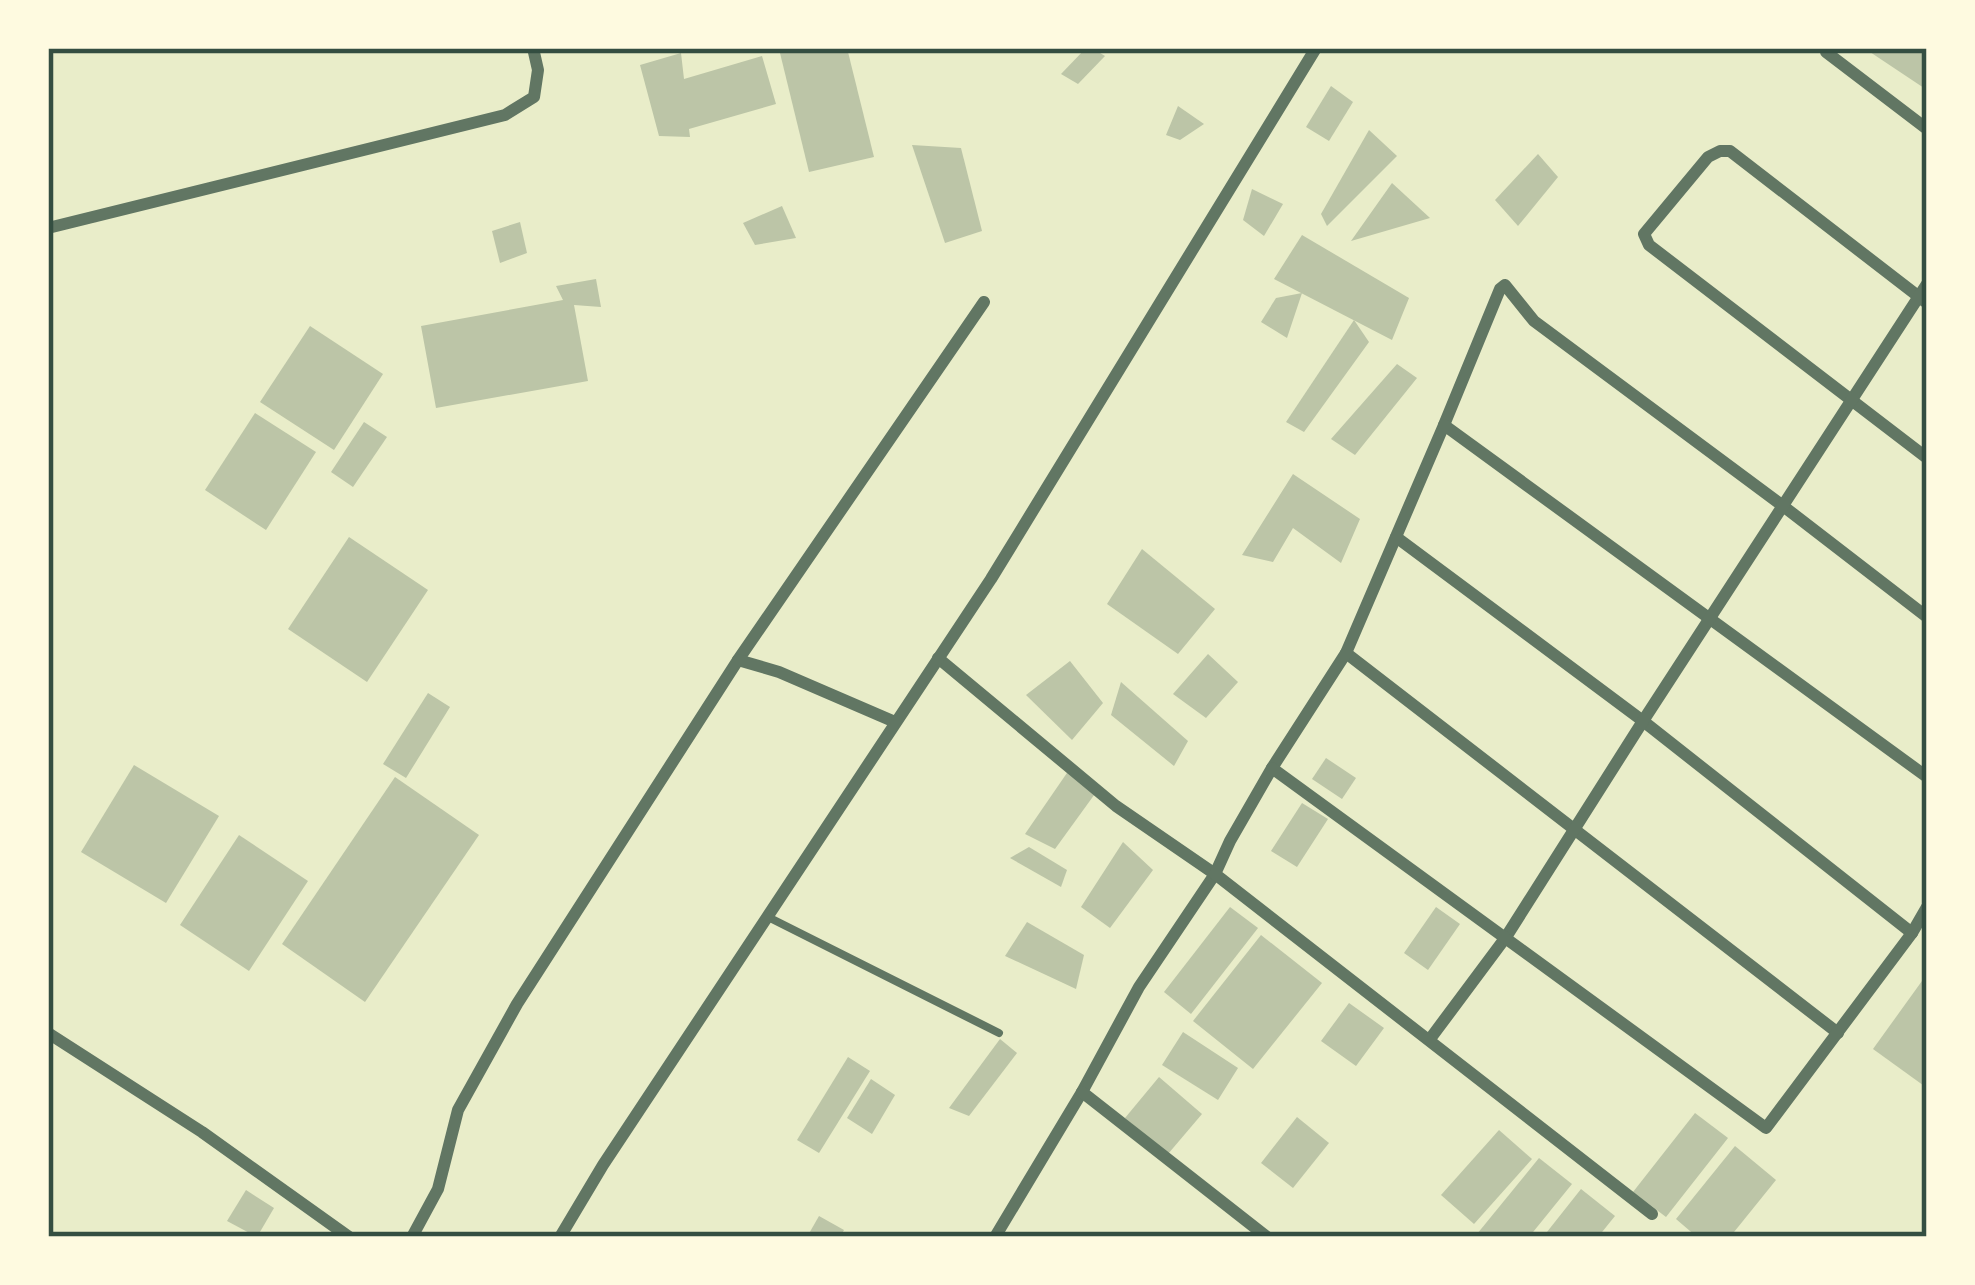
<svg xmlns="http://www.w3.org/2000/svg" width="1975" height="1285" viewBox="0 0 1975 1285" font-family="'Libre Baskerville',serif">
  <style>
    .building { fill: #bcc5a7 }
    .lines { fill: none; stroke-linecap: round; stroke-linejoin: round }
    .service { stroke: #617663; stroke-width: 8 }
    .minor { stroke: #617663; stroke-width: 12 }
    .neatline { fill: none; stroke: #344e41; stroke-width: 4.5 }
  </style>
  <rect width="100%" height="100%" fill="#e9edc9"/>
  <!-- building -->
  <g class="building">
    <polygon points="803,48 847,48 874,157 809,172 780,53"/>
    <polygon points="1086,48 1092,48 1105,56 1078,84 1061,74"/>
    <polygon points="1864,48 1927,48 1927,90"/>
    <polygon points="681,53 684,79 762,56 776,104 689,129 690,137 659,136 640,65"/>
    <polygon points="1331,86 1353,102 1329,141 1306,127"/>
    <polygon points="1178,106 1204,124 1180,140 1166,135"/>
    <polygon points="1369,130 1397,156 1327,226 1321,214"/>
    <polygon points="912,145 961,148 982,231 945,243"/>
    <polygon points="1538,154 1558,177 1518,226 1495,200"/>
    <polygon points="1392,183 1430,218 1351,241"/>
    <polygon points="1252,189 1283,204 1264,236 1243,220"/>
    <polygon points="782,206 796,238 755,245 743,223"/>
    <polygon points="520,222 527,253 500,263 492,231"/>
    <polygon points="1302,235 1409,298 1392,340 1274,279"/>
    <polygon points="596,279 601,307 574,305 588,381 436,408 421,326 563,300 556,286"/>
    <polygon points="1302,293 1287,338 1261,322 1276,298"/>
    <polygon points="1354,320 1369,342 1304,432 1286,422"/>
    <polygon points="310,326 383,374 334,450 260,402"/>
    <polygon points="1397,364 1417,378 1355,455 1331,439"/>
    <polygon points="255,413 316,452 266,530 205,490"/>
    <polygon points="364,422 387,437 353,487 331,472"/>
    <polygon points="1293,474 1360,519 1341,563 1293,528 1273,562 1242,555"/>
    <polygon points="349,537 428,590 367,682 288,629"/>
    <polygon points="1142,549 1215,609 1178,654 1107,604"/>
    <polygon points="1208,654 1238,682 1206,718 1173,694"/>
    <polygon points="1070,661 1103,703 1072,740 1026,695"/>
    <polygon points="1121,682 1188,741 1174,766 1111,715"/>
    <polygon points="428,693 450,707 406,778 383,764"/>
    <polygon points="1326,758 1356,778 1342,799 1312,779"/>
    <polygon points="134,765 219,816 166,903 81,852"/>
    <polygon points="1069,770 1097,791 1055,849 1025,834"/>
    <polygon points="395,777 479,835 365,1002 282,944"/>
    <polygon points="1302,803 1328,819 1297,867 1271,851"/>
    <polygon points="239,835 308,881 249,971 180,925"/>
    <polygon points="1123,842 1153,870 1110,928 1081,907"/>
    <polygon points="1029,847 1067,870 1061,887 1010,858"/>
    <polygon points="1230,907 1258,928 1191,1014 1164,992"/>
    <polygon points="1436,907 1460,924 1428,970 1404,953"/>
    <polygon points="1027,922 1084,955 1076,989 1005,956"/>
    <polygon points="1261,935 1322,983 1253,1069 1193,1021"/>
    <polygon points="1927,974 1927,1088 1873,1049"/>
    <polygon points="1349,1003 1384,1028 1356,1066 1321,1041"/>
    <polygon points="1183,1032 1238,1068 1218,1100 1162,1065"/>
    <polygon points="1000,1039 1017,1053 969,1116 949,1108"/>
    <polygon points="848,1057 870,1071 819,1153 797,1140"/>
    <polygon points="1159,1077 1202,1114 1168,1154 1125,1118"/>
    <polygon points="871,1079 895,1095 872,1134 847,1118"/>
    <polygon points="1695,1113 1728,1138 1666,1217 1633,1192"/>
    <polygon points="1297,1117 1329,1143 1293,1188 1261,1163"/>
    <polygon points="1499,1130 1532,1159 1474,1224 1441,1195"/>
    <polygon points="1735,1146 1776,1180 1730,1237 1697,1237 1676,1219"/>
    <polygon points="1539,1158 1572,1184 1529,1237 1482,1237 1477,1234"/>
    <polygon points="1581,1189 1615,1216 1598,1237 1543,1237"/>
    <polygon points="246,1190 274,1208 257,1237 227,1221"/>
    <polygon points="819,1216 844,1230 840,1237 807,1237"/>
  </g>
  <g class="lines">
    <!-- service -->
    <polyline class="service" points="768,917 999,1033"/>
    <!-- minor -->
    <g class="minor">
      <polyline points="1826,52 1927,129"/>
      <polyline points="48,228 505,115 534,97 538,70 533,48"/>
      <polyline points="1927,303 1730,151 1720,151 1708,157 1644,234 1649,245 1927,458"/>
      <polyline points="1444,425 1500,289 1505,285 1534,321 1783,506 1927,617"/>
      <polyline points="1396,537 1643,721 1912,933"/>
      <polyline points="1346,653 1838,1033"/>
      <polyline points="938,658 1116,806 1215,874 1139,987 1082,1092 995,1237"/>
      <polyline points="738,660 984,302"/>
      <polyline points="1272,768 1346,653 1444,425 1927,777"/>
      <polyline points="48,1033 202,1132 349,1237"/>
      <polyline points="1430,1039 1506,937 1643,721 1927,284"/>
      <polyline points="1082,1092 1267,1237"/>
      <polyline points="1652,1214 1215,874 1230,841 1272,768 1766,1128 1912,933 1927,907"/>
      <polyline points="412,1237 438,1189 458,1110 517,1004 738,660 779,672 895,722"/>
      <polyline points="560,1237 603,1165 991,579 1316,48"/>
    </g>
  </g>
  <!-- border -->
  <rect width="1975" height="1285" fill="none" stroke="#fefae0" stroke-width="102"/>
  <rect x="51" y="51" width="1873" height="1183" class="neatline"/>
</svg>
